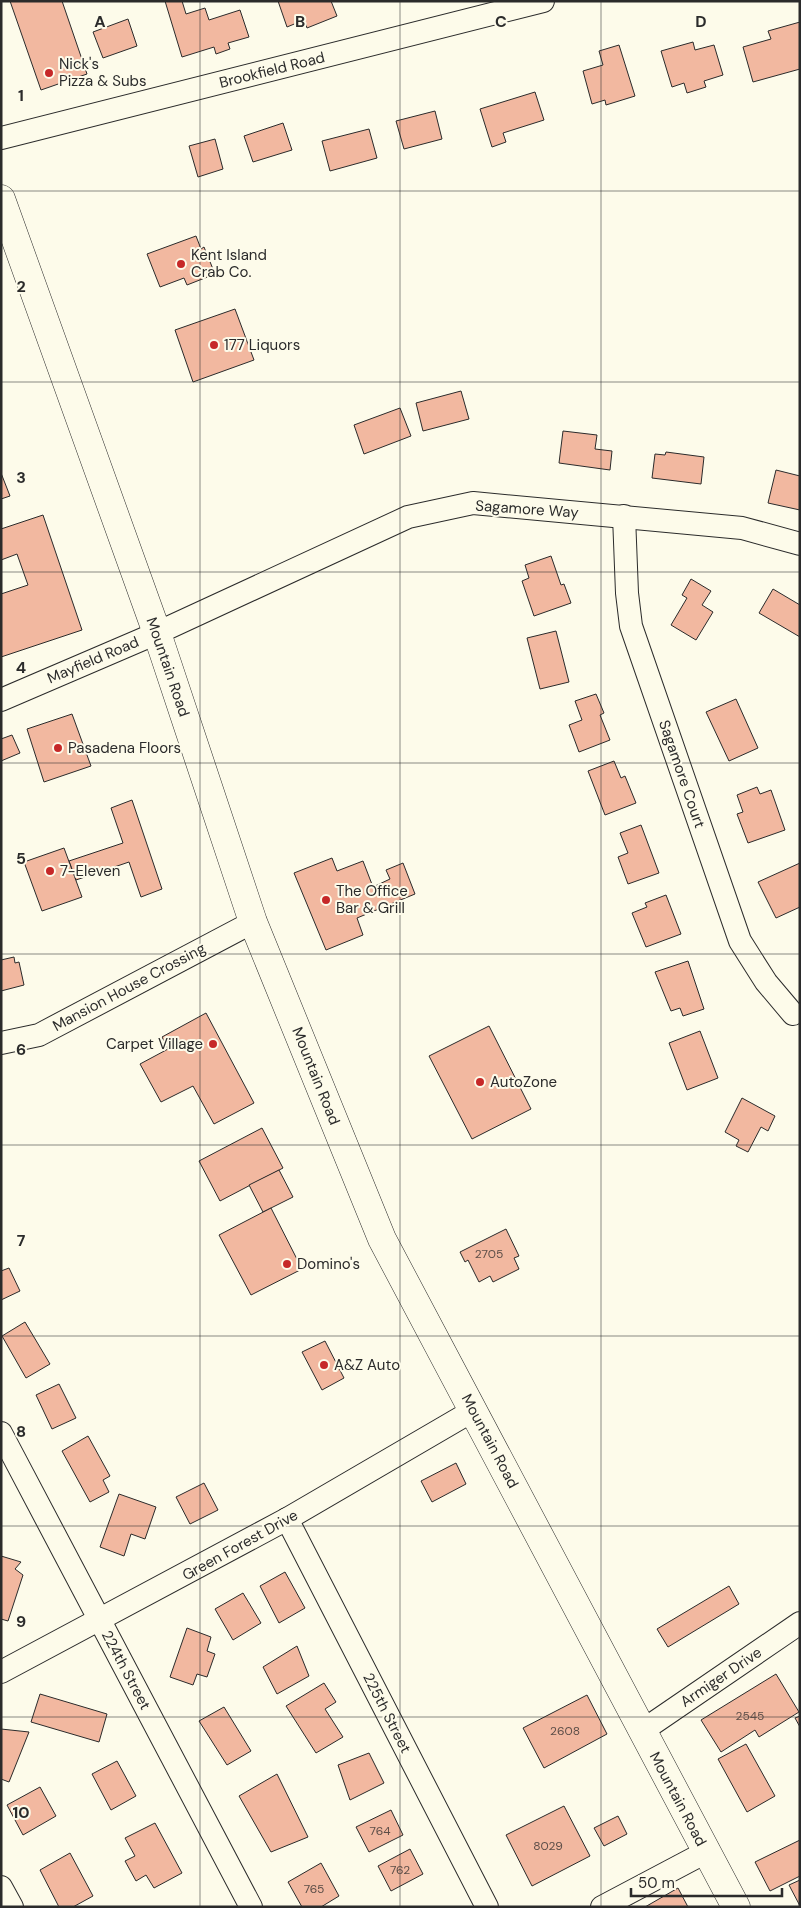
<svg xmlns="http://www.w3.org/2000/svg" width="801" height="1908" viewBox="0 0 801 1908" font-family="'DM Sans',sans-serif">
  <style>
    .building { fill: #f2b8a0; stroke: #2b2b2b }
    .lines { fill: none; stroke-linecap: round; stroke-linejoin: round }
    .minor-casing { stroke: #2b2b2b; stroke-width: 24 }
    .major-casing { stroke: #2b2b2b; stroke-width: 29 }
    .minor { stroke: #fdfbea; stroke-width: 22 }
    .major { stroke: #fdfbea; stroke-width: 28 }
    .grid { fill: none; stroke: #2b2b2b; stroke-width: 1; stroke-opacity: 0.55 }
    .poi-dot { fill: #c62828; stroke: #fdfbea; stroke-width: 2 }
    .labels { text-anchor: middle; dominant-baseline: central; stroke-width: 4; stroke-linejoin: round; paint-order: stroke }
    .number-label { font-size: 12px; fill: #5d4e48 }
    .poi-label { font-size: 15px; fill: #2b2b2b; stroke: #fdfbea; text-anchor: start }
    .street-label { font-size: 15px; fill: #2b2b2b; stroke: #fdfbea }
    .grid-label { font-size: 16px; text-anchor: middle; font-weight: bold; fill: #2b2b2b; stroke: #fdfbea; stroke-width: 4; stroke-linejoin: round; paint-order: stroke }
  </style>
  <rect width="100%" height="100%" fill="#fdfbea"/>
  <!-- building -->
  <g class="building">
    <polygon points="10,1 62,1 87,74 41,90"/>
    <polygon points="165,1 182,1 186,14 205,8 209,20 240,10 249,37 228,43 230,49 216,54 214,47 182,57"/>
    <polygon points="278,1 331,1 337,16 307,28 304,20 287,27"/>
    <polygon points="128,19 137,46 103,58 93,32"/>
    <polygon points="800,22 800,69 753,82 743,47 771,39 768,31"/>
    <polygon points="693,42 695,50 714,45 723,75 704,81 706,87 687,93 684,83 672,87 661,51"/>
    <polygon points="619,45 635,96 606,105 605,100 592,104 583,71 603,65 599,51"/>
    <polygon points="535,92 544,120 503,133 506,142 492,147 480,109"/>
    <polygon points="435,111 442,139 404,149 396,121"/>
    <polygon points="283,123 292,150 253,162 244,136"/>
    <polygon points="369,129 377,158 330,171 322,141"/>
    <polygon points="215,139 223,169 198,177 189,146"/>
    <polygon points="196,236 201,249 204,247 215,274 187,285 184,278 160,287 147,254"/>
    <polygon points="235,309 254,360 193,382 175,330"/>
    <polygon points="461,391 469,419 423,431 416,403"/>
    <polygon points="400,408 411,436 364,454 354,425"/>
    <polygon points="563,431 597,435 595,449 612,451 610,470 559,463"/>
    <polygon points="666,452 704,457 701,484 652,478 655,454 665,455"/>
    <polygon points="776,470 800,476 800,510 768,503"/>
    <polygon points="1,473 10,496 1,499"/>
    <polygon points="43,515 82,630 1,657 1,594 28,585 17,554 1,560 1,529"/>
    <polygon points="551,556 561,585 564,584 571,603 534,616 522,581 529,578 525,565"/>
    <polygon points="691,579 711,591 702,605 713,612 696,640 671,625 687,598 682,595"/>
    <polygon points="773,589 800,605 800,637 759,613"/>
    <polygon points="556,631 569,682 540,689 527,638"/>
    <polygon points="596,694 604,713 600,715 610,740 579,752 569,725 582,720 575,701"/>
    <polygon points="736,699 758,748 729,761 706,712"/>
    <polygon points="72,714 91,766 44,782 27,729"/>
    <polygon points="12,735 20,753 1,761 1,739"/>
    <polygon points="614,761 621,778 625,776 636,803 605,815 588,771"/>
    <polygon points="757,787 760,794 771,790 785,830 748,843 737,814 743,812 737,795"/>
    <polygon points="132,800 162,889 141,897 129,862 76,880 69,861 123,843 111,808"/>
    <polygon points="641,825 659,873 628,884 618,857 628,853 620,833"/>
    <polygon points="64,848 82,897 42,911 24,862"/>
    <polygon points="332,858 337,871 363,861 373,887 390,879 386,870 403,863 415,894 357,918 363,935 326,950 294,873"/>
    <polygon points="800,863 800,907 776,918 758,882"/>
    <polygon points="666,895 681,934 646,947 632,913 647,907 645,903"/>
    <polygon points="14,957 15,963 19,962 24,985 1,991 1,960"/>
    <polygon points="688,961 704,1009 683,1016 680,1008 671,1011 655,972"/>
    <polygon points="206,1013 254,1103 214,1124 193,1086 161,1102 140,1064 168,1049 162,1037"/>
    <polygon points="489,1026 531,1109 472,1139 429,1056"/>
    <polygon points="700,1031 718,1078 687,1090 669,1043"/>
    <polygon points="742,1098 775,1116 768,1131 761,1127 748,1152 736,1146 739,1140 725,1132"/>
    <polygon points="262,1128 283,1168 220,1201 199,1161"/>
    <polygon points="279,1170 293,1197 263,1212 249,1185"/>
    <polygon points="271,1208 302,1269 251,1295 219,1235"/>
    <polygon points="506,1229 519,1256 514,1258 519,1269 493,1282 490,1276 479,1282 468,1260 465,1262 460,1252"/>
    <polygon points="9,1268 20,1291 1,1300 1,1271"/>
    <polygon points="25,1322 50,1364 26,1378 2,1336"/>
    <polygon points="325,1341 344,1378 322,1390 302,1352"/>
    <polygon points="59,1384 76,1418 52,1429 36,1395"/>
    <polygon points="88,1436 110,1476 103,1480 109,1492 90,1502 62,1451"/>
    <polygon points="456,1463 466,1484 432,1502 421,1481"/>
    <polygon points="204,1483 218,1510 190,1524 176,1497"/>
    <polygon points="119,1494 156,1507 145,1539 131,1534 124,1556 100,1547"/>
    <polygon points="1,1556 21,1562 15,1569 23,1575 8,1621 1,1619"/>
    <polygon points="285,1572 305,1608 279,1623 260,1586"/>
    <polygon points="729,1586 739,1604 668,1647 657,1629"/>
    <polygon points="243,1593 261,1623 233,1640 215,1609"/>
    <polygon points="187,1628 211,1637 207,1651 215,1654 207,1677 197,1674 193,1685 170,1677"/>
    <polygon points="297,1646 309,1676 277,1694 263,1667"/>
    <polygon points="776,1674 799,1712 759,1737 755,1730 721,1752 701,1720"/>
    <polygon points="324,1683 336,1702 325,1709 343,1737 316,1753 286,1706"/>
    <polygon points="40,1694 107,1714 99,1742 31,1722"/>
    <polygon points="587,1695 607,1734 544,1768 523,1728"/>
    <polygon points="224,1707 251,1751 227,1765 199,1721"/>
    <polygon points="800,1716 800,1727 795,1718"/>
    <polygon points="1,1729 29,1732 9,1782 1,1779"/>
    <polygon points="746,1744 775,1796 747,1812 718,1759"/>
    <polygon points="369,1753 384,1783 350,1800 338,1765"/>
    <polygon points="117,1761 136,1796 111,1810 92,1774"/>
    <polygon points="277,1774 308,1837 271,1852 239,1796"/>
    <polygon points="40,1787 56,1816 23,1835 7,1805"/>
    <polygon points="564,1806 590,1856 532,1886 506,1835"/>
    <polygon points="391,1810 403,1835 369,1852 356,1827"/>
    <polygon points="618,1816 627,1834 604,1846 594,1828"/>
    <polygon points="155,1823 182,1873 154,1888 146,1875 136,1881 125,1861 135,1856 125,1838"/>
    <polygon points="800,1840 800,1876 770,1891 755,1862"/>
    <polygon points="410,1849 423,1874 391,1891 378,1866"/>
    <polygon points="70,1853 93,1896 73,1907 59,1907 40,1870"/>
    <polygon points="321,1863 339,1896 321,1907 302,1907 288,1882"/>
    <polygon points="800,1880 800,1906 789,1885"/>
    <polygon points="678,1888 688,1907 645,1907"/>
  </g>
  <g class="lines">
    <defs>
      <g id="minor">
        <polyline points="1,138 543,1"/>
        <polyline points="624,516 627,593 631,626 740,941 766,982 793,1014"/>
        <polyline points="1,700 157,633 408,517 473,503 742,528 800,544"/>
        <polyline points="1,1043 39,1035 253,922"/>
        <polyline points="1,1433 251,1907"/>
        <polyline points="287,1519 487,1907"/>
        <polyline points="1,1672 287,1519 474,1410"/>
        <polyline points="642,1731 800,1623"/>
        <polyline points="1,1887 12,1907"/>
        <polyline points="602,1907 706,1852"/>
      </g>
      <polyline id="major" points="1,199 157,633 253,922 382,1239 736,1907"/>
    </defs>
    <!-- minor casing -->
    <use href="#minor" class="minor-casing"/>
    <!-- major casing -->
    <use href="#major" class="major-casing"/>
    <!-- minor -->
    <use href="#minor" class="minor"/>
    <!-- major -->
    <use href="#major" class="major"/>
  </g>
  <!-- grid -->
  <path class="grid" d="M200,1V1907M400,1V1907M601,1V1907M1,191H800M1,382H800M1,572H800M1,763H800M1,954H800M1,1145H800M1,1336H800M1,1526H800M1,1717H800"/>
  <!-- markers -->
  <g class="poi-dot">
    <circle cx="49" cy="73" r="5"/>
    <circle cx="181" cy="264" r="5"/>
    <circle cx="214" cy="345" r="5"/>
    <circle cx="58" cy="748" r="5"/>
    <circle cx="50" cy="871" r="5"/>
    <circle cx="326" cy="900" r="5"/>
    <circle cx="213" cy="1044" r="5"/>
    <circle cx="480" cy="1082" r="5"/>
    <circle cx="287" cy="1264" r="5"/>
    <circle cx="324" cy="1365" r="5"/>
  </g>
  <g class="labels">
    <!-- number labels -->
    <g class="number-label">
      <text x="489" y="1254">2705</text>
      <text x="750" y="1716">2545</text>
      <text x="565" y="1731">2608</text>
      <text x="380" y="1831">764</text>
      <text x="548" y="1846">8029</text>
      <text x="400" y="1870">762</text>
      <text x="314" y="1889">765</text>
    </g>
    <!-- poi labels -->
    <g class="poi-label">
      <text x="59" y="64">Nick's<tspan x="59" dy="17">Pizza &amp; Subs</tspan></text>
      <text x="191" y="255">Kent Island<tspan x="191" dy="17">Crab Co.</tspan></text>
      <text x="224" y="345">177 Liquors</text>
      <text x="68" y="748">Pasadena Floors</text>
      <text x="60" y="871">7-Eleven</text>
      <text x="336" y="891">The Office<tspan x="336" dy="17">Bar &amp; Grill</tspan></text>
      <text x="203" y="1044" text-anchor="end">Carpet Village</text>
      <text x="490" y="1082">AutoZone</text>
      <text x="297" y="1264">Domino's</text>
      <text x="334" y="1365">A&amp;Z Auto</text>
    </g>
    <!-- street labels -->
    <g class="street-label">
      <text transform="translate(272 70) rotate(-14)">Brookfield Road</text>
      <text transform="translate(527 509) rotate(4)">Sagamore Way</text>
      <text transform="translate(93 660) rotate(-23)">Mayfield Road</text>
      <text transform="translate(168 667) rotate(71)">Mountain Road</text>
      <text transform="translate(682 774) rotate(71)">Sagamore Court</text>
      <text transform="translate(129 987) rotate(-28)">Mansion House Crossing</text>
      <text transform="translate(316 1076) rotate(68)">Mountain Road</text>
      <text transform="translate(490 1441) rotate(62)">Mountain Road</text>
      <text transform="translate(240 1545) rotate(-29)">Green Forest Drive</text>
      <text transform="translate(126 1670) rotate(62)">224th Street</text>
      <text transform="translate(721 1677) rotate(-34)">Armiger Drive</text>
      <text transform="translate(387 1713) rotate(63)">225th Street</text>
      <text transform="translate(678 1799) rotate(62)">Mountain Road</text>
    </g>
  </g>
  <g class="grid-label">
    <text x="100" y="27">A</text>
    <text x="300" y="27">B</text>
    <text x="501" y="27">C</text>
    <text x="701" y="27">D</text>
    <text x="21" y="101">1</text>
    <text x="21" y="292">2</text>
    <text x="21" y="483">3</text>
    <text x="21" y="673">4</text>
    <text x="21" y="864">5</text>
    <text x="21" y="1055">6</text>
    <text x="21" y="1246">7</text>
    <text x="21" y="1437">8</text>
    <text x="21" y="1627">9</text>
    <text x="21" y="1818">10</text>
  </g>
  <!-- border -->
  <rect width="801" height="1908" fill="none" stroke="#2b2b2b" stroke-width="5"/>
  <!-- scale -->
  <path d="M631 1888v8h151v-8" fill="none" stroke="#2b2b2b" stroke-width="2.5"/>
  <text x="638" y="1888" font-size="15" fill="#2b2b2b" stroke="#fdfbea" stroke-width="4" paint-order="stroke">50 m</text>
</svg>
